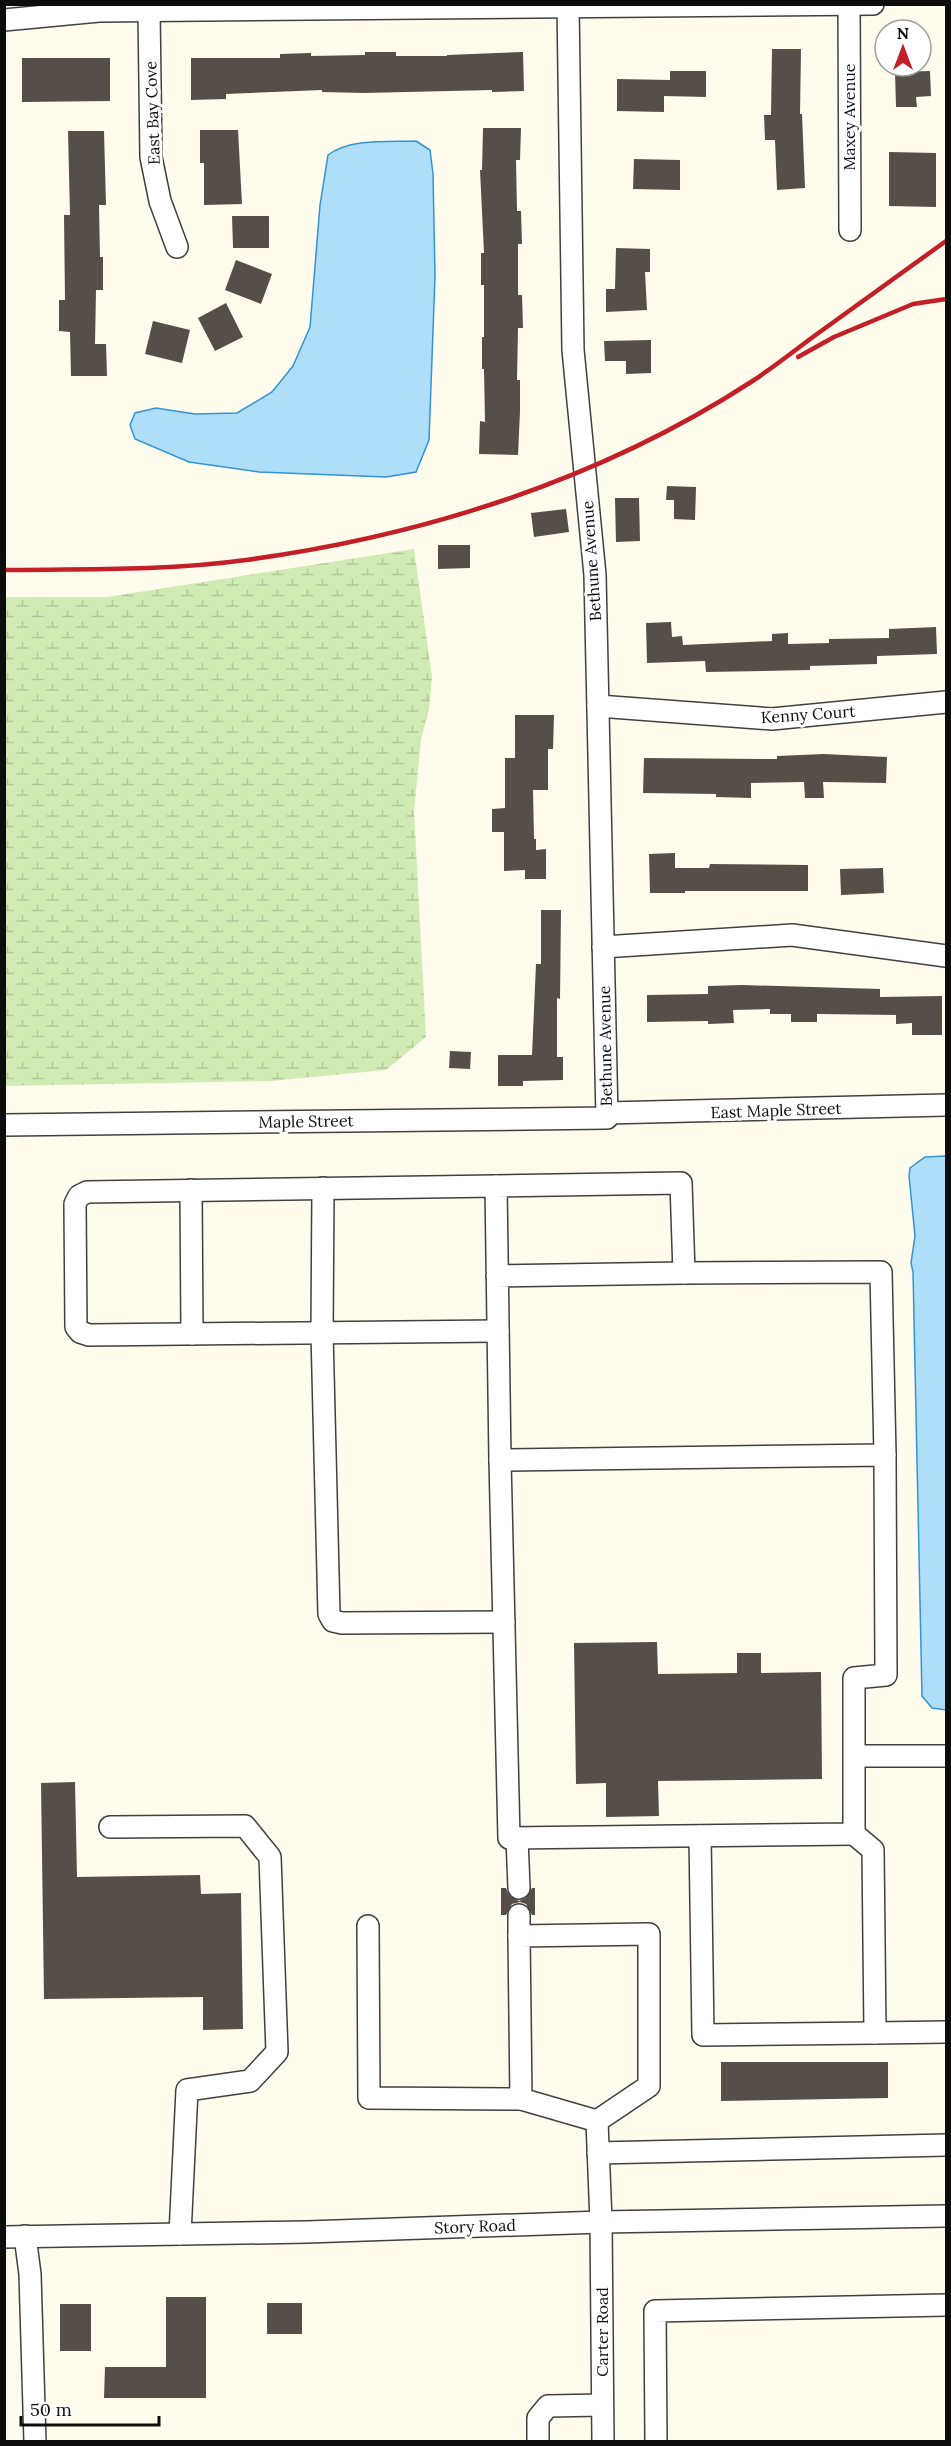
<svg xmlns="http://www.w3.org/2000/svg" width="951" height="2446" viewBox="0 0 951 2446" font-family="Lora,serif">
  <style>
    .wetland { fill: url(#wetland-marsh) }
    .water { fill: #afdef9; stroke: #3294d4; stroke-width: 1.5 }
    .building { fill: #564e49 }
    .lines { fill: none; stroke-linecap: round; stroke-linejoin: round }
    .minor-casing { stroke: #404040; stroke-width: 24 }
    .minor { stroke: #fff; stroke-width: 21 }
    .rail { stroke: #c41e26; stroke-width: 4.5 }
    .labels { text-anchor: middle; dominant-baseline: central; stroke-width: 6; stroke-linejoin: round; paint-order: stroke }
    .street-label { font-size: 16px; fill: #0d0d0d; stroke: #fff }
  </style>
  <defs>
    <pattern id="wetland-marsh" width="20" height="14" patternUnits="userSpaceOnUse" patternTransform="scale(1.5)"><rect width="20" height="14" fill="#d1ebb5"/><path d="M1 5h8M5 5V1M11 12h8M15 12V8" fill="none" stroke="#b2c89a"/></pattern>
  </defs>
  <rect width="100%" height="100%" fill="#fffced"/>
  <!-- wetland -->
  <polygon class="wetland" points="414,549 432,677 429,710 421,739 414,811 426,1037 386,1070 271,1081 5,1086 5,597 107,597"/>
  <!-- water -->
  <g class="water">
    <path d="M416,141L430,150L433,174L435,276L429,440L416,472L386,477L259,472L189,462L135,439L130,425L135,413L156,408L195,414L237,413L272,392L293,366L310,327L320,205L328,155C350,138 389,142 416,141Z"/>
    <polygon points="946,1156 946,1710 932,1708 922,1696 913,1272 911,1263 915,1236 909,1176 910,1168 925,1157"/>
  </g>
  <!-- building -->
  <g class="building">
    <polygon points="772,49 801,49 800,114 802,114 805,188 777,190 775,140 765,140 764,115 771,115"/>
    <polygon points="365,52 396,52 396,56 447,56 447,55 523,52 524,91 492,92 492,90 364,93 322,92 322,90 226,94 226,99 191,100 191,58 280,58 280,54 311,53 311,56 365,55"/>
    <polygon points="22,58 110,58 110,101 22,102"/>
    <polygon points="670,71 706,71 706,97 664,96 664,112 617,111 617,79 670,80"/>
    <polygon points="930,71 931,96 916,97 917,107 896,107 895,72"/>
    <polygon points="483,128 521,128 520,160 516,160 517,211 521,211 522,244 518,244 518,295 522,295 523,328 518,328 517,380 520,380 520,411 518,455 479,454 480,421 485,422 484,369 482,369 482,337 484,337 484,285 481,285 481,253 484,253 480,170 482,170"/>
    <polygon points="200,130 238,130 242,204 204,205 204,163 200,163"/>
    <polygon points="68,131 104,131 106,205 99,205 100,257 103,257 103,290 96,290 95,344 106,344 107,376 71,376 70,332 59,331 59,300 65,300 64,215 70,215"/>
    <polygon points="889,152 936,153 936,207 889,206"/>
    <polygon points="634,159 680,160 680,190 633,189"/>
    <polygon points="232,216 269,216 269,248 233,248"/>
    <polygon points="616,248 650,249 650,272 645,272 647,310 606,312 606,289 615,289"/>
    <polygon points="236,260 272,274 261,304 225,290"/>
    <polygon points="226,303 243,337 215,351 198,318"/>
    <polygon points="153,321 190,330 182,363 145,354"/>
    <polygon points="651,340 651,373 626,374 626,361 605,361 604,341"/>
    <polygon points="667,486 696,487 695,520 674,519 674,500 666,500"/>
    <polygon points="615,498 639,498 640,541 616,542"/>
    <polygon points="566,509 569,532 534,537 531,513"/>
    <polygon points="438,545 470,545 470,568 438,569"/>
    <polygon points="671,622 672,637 682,636 683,645 772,641 772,634 788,633 788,644 829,643 829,639 889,638 889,629 936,627 937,654 877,656 877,664 810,666 810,670 706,672 705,661 647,663 646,623"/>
    <polygon points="515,715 554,715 553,749 548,749 548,790 533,790 534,839 536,839 536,850 546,849 546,879 525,879 525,870 504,871 504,832 492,832 492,809 505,808 505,758 515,758"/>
    <polygon points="823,754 887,757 886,783 823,782 824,798 805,798 804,782 751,783 751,798 716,797 716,794 643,793 644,758 777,759 777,756"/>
    <polygon points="675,853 675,868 709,868 710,864 808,865 808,891 685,891 685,893 650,893 649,854"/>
    <polygon points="883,868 884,893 841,895 840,869"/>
    <polygon points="541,910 561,910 560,999 557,998 557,1057 563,1057 563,1080 523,1081 523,1086 498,1086 498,1055 532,1055 536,964 541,964"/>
    <polygon points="742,985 880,989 880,997 942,996 942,1035 912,1035 912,1023 896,1024 896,1015 817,1014 817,1022 791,1022 791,1014 770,1014 770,1009 733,1010 734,1023 708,1024 708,1021 647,1022 647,995 708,994 708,986"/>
    <polygon points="450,1051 471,1052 470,1069 449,1068"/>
    <polygon points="657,1642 658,1674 737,1673 737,1653 761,1653 761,1673 821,1672 822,1779 658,1781 659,1816 606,1817 606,1783 576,1784 574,1643"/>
    <polygon points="75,1782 77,1877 200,1875 201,1894 241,1893 243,2029 203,2030 203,1997 44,1999 41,1783"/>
    <polygon points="501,1888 506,1888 509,1895 519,1901 526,1898 532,1888 535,1888 535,1915 532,1915 526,1904 520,1902 512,1904 506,1915 501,1915"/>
    <polygon points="721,2062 888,2062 888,2098 721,2101"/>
    <polygon points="166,2297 206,2297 206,2398 104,2398 105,2367 166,2367"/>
    <rect x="267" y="2303" width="35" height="31"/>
    <rect x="60" y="2304" width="31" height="47"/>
  </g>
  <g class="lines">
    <defs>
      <g id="minor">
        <polyline points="849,4 850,230"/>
        <polyline points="149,11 151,157 160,201 177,247"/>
        <polyline points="4,20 99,11 873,4"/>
        <polyline points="598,706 772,719 946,702"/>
        <polyline points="603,947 792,935 946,956"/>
        <polyline points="606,1113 946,1105"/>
        <polyline points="4,1125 607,1118 595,575 573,350 568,4"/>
        <polyline points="496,1186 87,1192 79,1196 75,1204 76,1327 80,1332 89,1335 498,1331"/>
        <polyline points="323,1188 322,1333 329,1614 333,1621 342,1623 504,1622"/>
        <polyline points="191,1190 192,1334"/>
        <polyline points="684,1273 881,1272 885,1455"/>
        <polyline points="497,1276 684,1273 681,1183 496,1186 500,1460"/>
        <polygon points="885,1455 886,1675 854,1678 854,1834 509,1838 500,1460"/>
        <polyline points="855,1756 946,1756"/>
        <polyline points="110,1827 245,1826 270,1857 277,2052 250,2081 187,2090 180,2234"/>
        <polyline points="854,1834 873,1850 875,2033 946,2032"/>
        <polyline points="700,1836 703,2035 875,2033"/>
        <polyline points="517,1838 519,1888"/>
        <polyline points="368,1926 369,2098 521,2099"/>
        <polygon points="649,1934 649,2086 597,2121 521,2099 519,1936"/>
        <polyline points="519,1936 519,1915"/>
        <polyline points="597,2121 601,2222 603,2442"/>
        <polyline points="598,2153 946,2145"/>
        <polyline points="25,2236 30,2274 35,2442"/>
        <polyline points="4,2237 307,2232 601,2222 946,2216"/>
        <polyline points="538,2442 538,2418 548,2406 602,2405"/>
        <polyline points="656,2442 655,2311 946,2305"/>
      </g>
    </defs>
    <!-- minor casing -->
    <use href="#minor" class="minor-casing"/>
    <!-- minor -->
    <use href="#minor" class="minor"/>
    <!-- rail -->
    <g class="rail">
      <polyline points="798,357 834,337 913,304 946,299"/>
      <path d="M4,570C85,569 166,571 246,560C423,536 600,480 751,382C774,367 795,350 817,334C860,303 903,272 946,241"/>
    </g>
  </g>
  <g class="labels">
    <!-- street labels -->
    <g class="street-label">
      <text transform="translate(152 113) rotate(-92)">East Bay Cove</text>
      <text transform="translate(849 117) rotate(-90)">Maxey Avenue</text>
      <text transform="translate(591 561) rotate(-94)">Bethune Avenue</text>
      <text transform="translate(808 714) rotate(-4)">Kenny Court</text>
      <text transform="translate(605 1046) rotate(-91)">Bethune Avenue</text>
      <text transform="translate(776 1110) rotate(-2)">East Maple Street</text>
      <text transform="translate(306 1121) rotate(-1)">Maple Street</text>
      <text transform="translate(475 2226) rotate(-2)">Story Road</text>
      <text transform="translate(602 2332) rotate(-90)">Carter Road</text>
    </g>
  </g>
  <!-- border -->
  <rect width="951" height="2446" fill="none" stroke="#0d0d0d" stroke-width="12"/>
  <!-- north arrow -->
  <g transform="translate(903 48)"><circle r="28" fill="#ffffff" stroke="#9e9e9e" stroke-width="1.5"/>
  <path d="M0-4.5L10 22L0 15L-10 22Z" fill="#c41e26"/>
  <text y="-9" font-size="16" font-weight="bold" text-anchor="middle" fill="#0d0d0d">N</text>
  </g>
  <!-- scale -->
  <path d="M21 2416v9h138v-9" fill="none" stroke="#0d0d0d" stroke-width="3"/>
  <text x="30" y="2416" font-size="18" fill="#0d0d0d" stroke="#ffffff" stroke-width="4.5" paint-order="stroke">50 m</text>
</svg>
